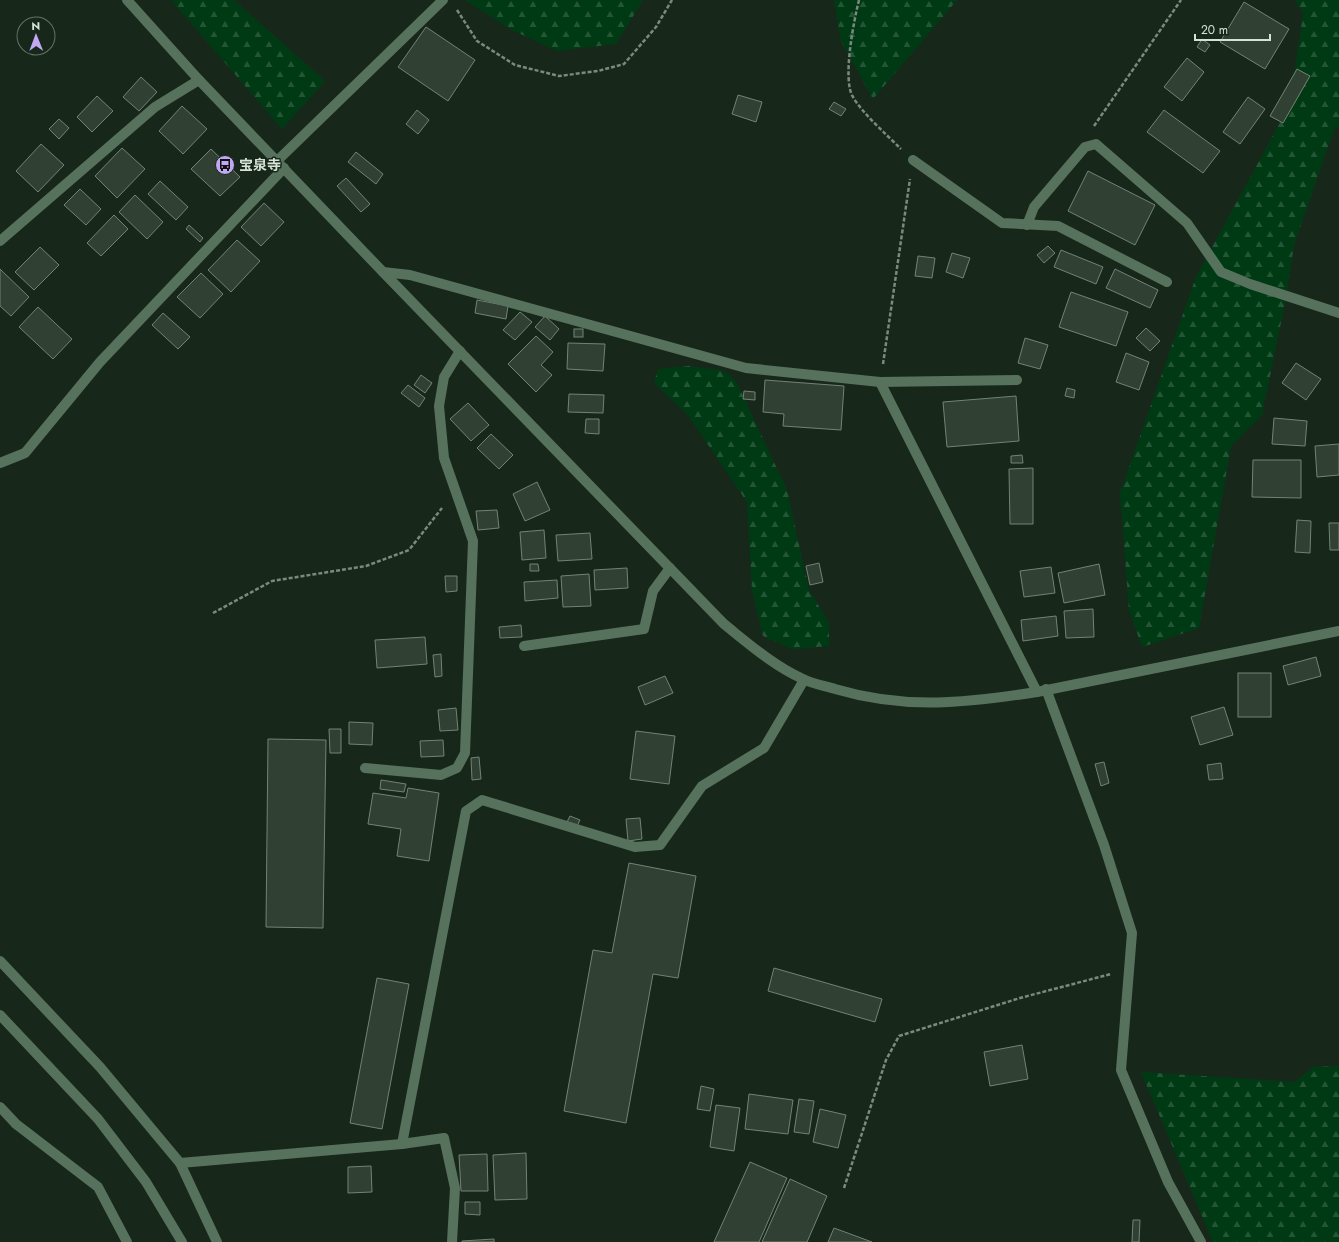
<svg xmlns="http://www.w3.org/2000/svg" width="1339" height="1242" viewBox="0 0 1339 1242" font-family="Jost,'Noto Sans JP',sans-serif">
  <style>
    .forest { fill: url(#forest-firs) }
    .building { fill: #304133; stroke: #718474 }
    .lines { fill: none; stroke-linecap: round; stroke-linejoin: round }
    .path { stroke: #7b897e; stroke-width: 2.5; stroke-dasharray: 4 2; stroke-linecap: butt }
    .minor { stroke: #57725c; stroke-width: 10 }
    .labels { text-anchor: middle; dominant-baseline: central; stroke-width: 3; stroke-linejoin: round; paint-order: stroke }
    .poi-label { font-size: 14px; font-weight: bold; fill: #d6e1d8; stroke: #17281b; text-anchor: start }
  </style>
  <defs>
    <pattern id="forest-firs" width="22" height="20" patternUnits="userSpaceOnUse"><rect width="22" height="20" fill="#003a15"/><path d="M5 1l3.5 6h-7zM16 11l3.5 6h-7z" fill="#245636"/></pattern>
  </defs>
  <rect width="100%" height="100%" fill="#17281b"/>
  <!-- forest -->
  <g class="forest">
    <polygon points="171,0 234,0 325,81 282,129"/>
    <polygon points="465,0 643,0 616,44 557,51 512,30"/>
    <polygon points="834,0 957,0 873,99 841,41"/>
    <polygon points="1295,0 1339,0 1339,127 1335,127 1294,245 1285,303 1262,415 1231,446 1199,628 1142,647 1129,610 1120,493 1196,277 1290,104 1303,14"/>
    <polygon points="689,366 725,371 737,383 787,490 809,590 829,623 829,646 792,649 763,636 752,590 747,502 687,414 654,383 658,369"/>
    <polygon points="1339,1066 1339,1242 1213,1242 1141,1072 1295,1082 1313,1067"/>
  </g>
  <!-- building -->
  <g class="building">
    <polygon points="1244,2 1289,29 1265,69 1220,42"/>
    <polygon points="426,27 475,60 448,101 398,67"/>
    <polygon points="1202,39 1210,45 1205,52 1197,47"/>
    <polygon points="1187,58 1204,72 1182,101 1164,87"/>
    <polygon points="1297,69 1310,76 1283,123 1270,116"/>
    <polygon points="141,77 157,92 139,111 123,97"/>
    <polygon points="738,95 762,102 756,122 732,114"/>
    <polygon points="97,96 113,111 92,132 77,117"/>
    <polygon points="1248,97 1265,109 1240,144 1223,132"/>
    <polygon points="834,102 846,109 841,116 829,109"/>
    <polygon points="182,106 207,129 183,154 159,131"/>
    <polygon points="417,110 429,120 418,134 406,124"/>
    <polygon points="1164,110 1220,151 1203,173 1147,132"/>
    <polygon points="59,119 69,128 59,139 49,129"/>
    <polygon points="41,144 64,165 38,192 16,171"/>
    <polygon points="122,148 145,169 117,198 95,176"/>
    <polygon points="211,149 240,177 220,196 191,169"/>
    <polygon points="356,152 383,174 376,184 348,162"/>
    <polygon points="1088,171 1155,205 1135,245 1068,211"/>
    <polygon points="346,178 370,204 361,212 337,186"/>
    <polygon points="160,181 188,207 176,220 148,194"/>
    <polygon points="80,189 101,209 86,225 64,205"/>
    <polygon points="135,195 163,222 147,239 119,212"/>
    <polygon points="264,203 284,222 261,246 241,227"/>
    <polygon points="114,215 128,229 101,256 87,243"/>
    <polygon points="189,225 203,238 200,242 186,229"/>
    <polygon points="237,240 260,261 231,292 208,270"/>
    <polygon points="1048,246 1055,253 1044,263 1037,255"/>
    <polygon points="40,247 59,265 34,290 15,272"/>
    <polygon points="1061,250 1103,267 1096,284 1054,267"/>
    <polygon points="952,253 970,258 963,278 946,272"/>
    <polygon points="918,256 935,258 932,278 915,276"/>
    <polygon points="0,269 29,297 11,316 0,306"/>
    <polygon points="1115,269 1158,290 1150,308 1106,288"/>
    <polygon points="201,273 223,294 200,318 177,297"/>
    <polygon points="1071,292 1128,312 1116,346 1059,327"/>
    <polygon points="477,300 508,306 506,319 475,313"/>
    <polygon points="38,307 72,339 53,359 19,327"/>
    <polygon points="520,312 532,322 515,340 503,330"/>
    <polygon points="163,313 190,337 178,349 152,325"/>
    <polygon points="545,316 559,329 550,340 535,327"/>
    <polygon points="1146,328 1160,341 1150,351 1136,338"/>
    <rect x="574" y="329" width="9" height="8"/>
    <polygon points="536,336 553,352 541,365 552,375 536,392 508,364"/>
    <polygon points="1025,338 1048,345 1040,369 1018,363"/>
    <polygon points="568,343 605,344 603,371 567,369"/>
    <polygon points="1126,353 1149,362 1139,390 1116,382"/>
    <polygon points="1296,363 1321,379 1306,400 1282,383"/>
    <polygon points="421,375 432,383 425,393 414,385"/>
    <polygon points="765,380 844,386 841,430 783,426 784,414 763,412"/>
    <polygon points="408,385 425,398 419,407 401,393"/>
    <polygon points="1067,388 1075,390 1074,398 1065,396"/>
    <polygon points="744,391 755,392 755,400 743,399"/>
    <polygon points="569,394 604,395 603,413 568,412"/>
    <polygon points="1016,396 1019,441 947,447 943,402"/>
    <polygon points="468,403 489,425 471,441 450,419"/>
    <polygon points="1274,418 1307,421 1305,446 1272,444"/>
    <polygon points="586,419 599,419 599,434 585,433"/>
    <polygon points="491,434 513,455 499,469 477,448"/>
    <polygon points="1339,444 1339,475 1317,477 1315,446"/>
    <polygon points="1022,455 1023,463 1011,463 1011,456"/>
    <polygon points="1253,460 1301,460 1301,498 1252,497"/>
    <polygon points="1033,468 1033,524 1010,524 1009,469"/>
    <polygon points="537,482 550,510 525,521 513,494"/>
    <polygon points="497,510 499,528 478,530 476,511"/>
    <polygon points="1297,520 1311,521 1310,553 1295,552"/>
    <polygon points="1329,523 1339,523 1339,550 1330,550"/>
    <polygon points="544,530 546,558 522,560 520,532"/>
    <polygon points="590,533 592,559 558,561 556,535"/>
    <polygon points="819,563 823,582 810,585 806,566"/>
    <polygon points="530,564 538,564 539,571 530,571"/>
    <polygon points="1099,564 1105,595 1064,603 1058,573"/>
    <polygon points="1051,567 1055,593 1024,597 1020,571"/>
    <polygon points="627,568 628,588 595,590 594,570"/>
    <polygon points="589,574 591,606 563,607 561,576"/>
    <polygon points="445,576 457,576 457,591 446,592"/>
    <polygon points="557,580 558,598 525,601 524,582"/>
    <polygon points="1093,609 1094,637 1066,638 1064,611"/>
    <polygon points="1056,616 1058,636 1023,641 1021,620"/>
    <polygon points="521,625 522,637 500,638 499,627"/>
    <polygon points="425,637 427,664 377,668 375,640"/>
    <polygon points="441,654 442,676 435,677 433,655"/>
    <polygon points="1316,657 1321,676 1288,685 1283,666"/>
    <rect x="1238" y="673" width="33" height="44"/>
    <polygon points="665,676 673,693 645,705 638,687"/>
    <polygon points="1224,707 1233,735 1200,745 1191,717"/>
    <polygon points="456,708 458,730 440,731 438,710"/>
    <polygon points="349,722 373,723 372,745 349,744"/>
    <polygon points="329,729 341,729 341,753 330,753"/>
    <polygon points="636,731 675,736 669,784 630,779"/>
    <polygon points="268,739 326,740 323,928 266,927"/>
    <polygon points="443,740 444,756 421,757 420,741"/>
    <polygon points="479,757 481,779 472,780 471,758"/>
    <polygon points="1104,762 1109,783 1101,786 1095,764"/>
    <polygon points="1221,763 1223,779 1209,780 1207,765"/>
    <polygon points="381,780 406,784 404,792 380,789"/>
    <polygon points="408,788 439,793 429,861 397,856 401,829 368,824 373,793 406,798"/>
    <polygon points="570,816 580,820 577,826 567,822"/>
    <polygon points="640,818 642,839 628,841 626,819"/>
    <polygon points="629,863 696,876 678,978 653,974 626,1123 564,1111 593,950 612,953"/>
    <polygon points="774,968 882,999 875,1022 768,991"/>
    <polygon points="377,978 409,984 382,1129 350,1123"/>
    <polygon points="1022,1045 1028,1079 990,1086 984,1052"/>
    <polygon points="701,1086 714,1089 710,1111 697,1109"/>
    <polygon points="749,1094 793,1100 788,1134 745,1129"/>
    <polygon points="799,1099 814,1101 809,1134 794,1132"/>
    <polygon points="716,1105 740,1108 734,1151 710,1147"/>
    <polygon points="820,1109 846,1115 838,1148 813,1142"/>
    <polygon points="526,1153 527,1199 495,1200 493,1155"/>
    <polygon points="487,1154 488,1191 461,1191 459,1155"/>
    <polygon points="750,1162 787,1178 759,1242 714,1242"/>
    <polygon points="371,1166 372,1192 348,1193 348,1167"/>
    <polygon points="790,1179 827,1196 807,1242 762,1242"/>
    <polygon points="465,1202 480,1202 480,1215 465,1214"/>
    <polygon points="1133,1220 1140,1220 1139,1242 1132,1242"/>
    <polygon points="834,1228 872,1242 828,1242"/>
    <polygon points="494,1239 494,1242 462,1242 462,1241"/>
  </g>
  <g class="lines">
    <!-- path -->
    <g class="path">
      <path d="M859,0C854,20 842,80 853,97C863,114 887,135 901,149"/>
      <polyline points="457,10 477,41 515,65 559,76 598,71 624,64 656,27 672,0"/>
      <polyline points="1094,126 1181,0"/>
      <polyline points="883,364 910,179"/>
      <polyline points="213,613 272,581 366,566 409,550 442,508"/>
      <polyline points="844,1188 886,1060 899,1036 1020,998 1111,974"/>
    </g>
    <!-- minor -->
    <g class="minor">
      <path d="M127,0L199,80L383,272L724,624C749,644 774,666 803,679C813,684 825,686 835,689C906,710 966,703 1037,692L1339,631"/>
      <polyline points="278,160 443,0"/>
      <polyline points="913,160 1002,223 1058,226 1167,282"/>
      <polyline points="1027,225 1034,207 1085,147 1096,144 1187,223 1221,272 1250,284 1339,313"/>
      <polyline points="0,241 155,107 199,80"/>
      <polyline points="383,272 410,275 746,368 880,382 1017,380"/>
      <polyline points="880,382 1037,692"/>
      <polyline points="0,463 25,453 100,362 284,168"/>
      <polyline points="524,646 644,629 653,591 670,568"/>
      <polyline points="1046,689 1104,845 1132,933 1121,1070 1168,1182 1201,1242"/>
      <polyline points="365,768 441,775 457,768 465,753 473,541 444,458 439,406 444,377 460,351"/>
      <polyline points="0,961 100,1067 180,1163 217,1242"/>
      <polyline points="0,1015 98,1119 146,1182 182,1242"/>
      <polyline points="0,1107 16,1124 98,1187 127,1242"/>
      <polyline points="402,1144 466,811 482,800 635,847 660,845 702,786 764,748 804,680"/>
      <polyline points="180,1163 402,1144 444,1138 455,1188 452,1242"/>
    </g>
  </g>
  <!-- icons -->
  <defs>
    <symbol id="bus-disc" viewBox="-11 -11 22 22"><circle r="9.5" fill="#c2a8f2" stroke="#17281b"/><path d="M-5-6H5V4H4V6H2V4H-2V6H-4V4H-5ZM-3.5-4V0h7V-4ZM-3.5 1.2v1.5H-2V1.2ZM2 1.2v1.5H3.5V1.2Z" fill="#111"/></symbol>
  </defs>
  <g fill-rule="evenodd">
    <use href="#bus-disc" x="214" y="154" width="22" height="22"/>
  </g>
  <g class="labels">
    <!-- poi labels -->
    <g class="poi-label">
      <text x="239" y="165">宝泉寺</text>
    </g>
  </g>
  <!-- north arrow -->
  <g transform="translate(36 36) rotate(359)"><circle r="19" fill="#17281b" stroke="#637267"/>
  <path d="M0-3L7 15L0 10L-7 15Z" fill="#c2a8f2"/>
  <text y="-6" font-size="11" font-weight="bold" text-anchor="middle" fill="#d6e1d8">N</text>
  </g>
  <!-- scale -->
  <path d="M1195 34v6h75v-6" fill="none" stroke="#d6e1d8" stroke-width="2"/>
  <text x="1201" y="34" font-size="12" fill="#d6e1d8" stroke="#17281b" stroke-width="3" paint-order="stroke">20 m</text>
</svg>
